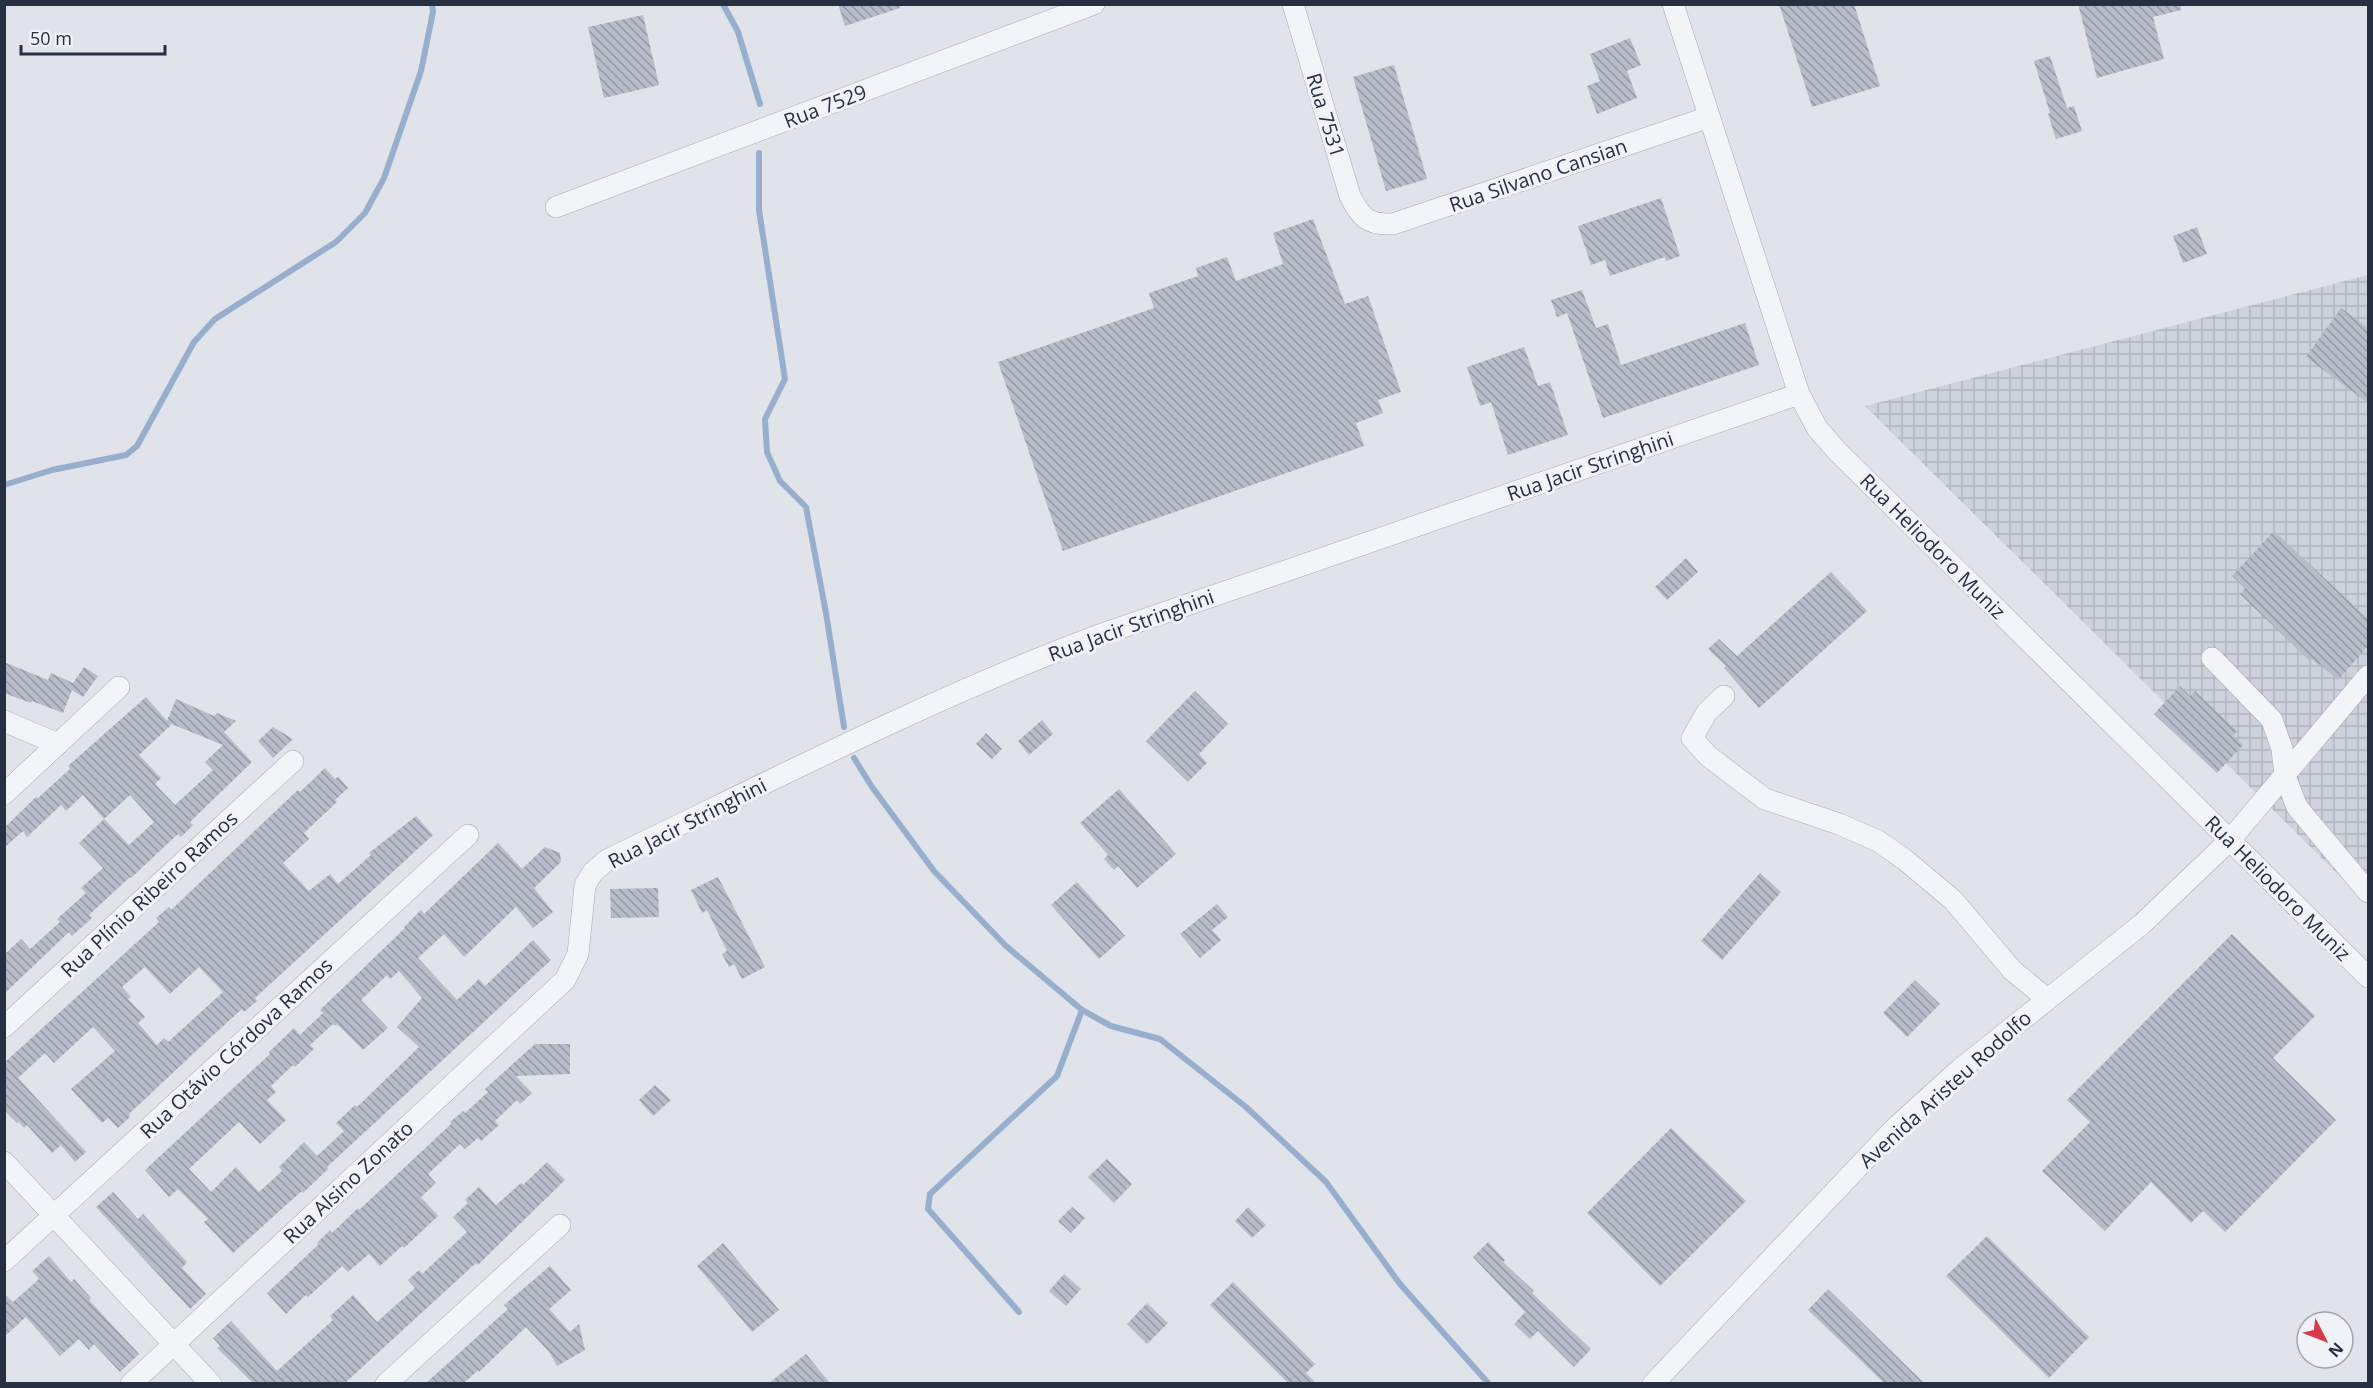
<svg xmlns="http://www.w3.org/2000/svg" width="2373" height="1388" viewBox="0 0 2373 1388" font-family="'Open Sans',sans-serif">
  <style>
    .industrial { fill: url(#industrial-grid) }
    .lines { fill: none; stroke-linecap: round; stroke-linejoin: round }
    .stream { stroke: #97aecd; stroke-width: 6 }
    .building { fill: url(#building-back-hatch); fill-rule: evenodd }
    .minor-casing { stroke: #a5a9b5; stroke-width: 22 }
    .minor { stroke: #f3f4f8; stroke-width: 21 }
    .labels { text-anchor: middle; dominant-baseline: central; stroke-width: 6; stroke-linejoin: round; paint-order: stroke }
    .street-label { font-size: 20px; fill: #272f43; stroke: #eff2f7 }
  </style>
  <defs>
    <pattern id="industrial-grid" width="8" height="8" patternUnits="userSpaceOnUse" patternTransform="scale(1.5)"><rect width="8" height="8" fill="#cdd2dc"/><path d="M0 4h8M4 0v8" fill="none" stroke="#b0b5be"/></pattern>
    <pattern id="building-back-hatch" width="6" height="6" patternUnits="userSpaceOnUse" patternTransform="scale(1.5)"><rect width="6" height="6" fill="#b6bcc8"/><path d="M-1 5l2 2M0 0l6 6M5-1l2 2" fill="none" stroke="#9499a4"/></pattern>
  </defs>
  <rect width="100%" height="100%" fill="#e0e3ea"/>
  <!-- industrial -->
  <polygon class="industrial" points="2368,275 2368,904 1865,406"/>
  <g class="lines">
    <!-- stream -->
    <g class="stream">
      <polyline points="723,4 738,32 760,104"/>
      <polyline points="759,153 759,210 785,379 765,419 767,452 780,481 806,507 826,613 844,727"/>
      <polyline points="4,485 52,470 126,455 137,446 194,342 215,319 336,242 365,213 384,178 421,71 433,12 432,4"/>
      <polyline points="854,758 872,787 934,871 1006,946 1082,1010 1111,1026 1160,1039 1246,1107 1326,1182 1400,1284 1489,1384"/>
      <polyline points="1019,1312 928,1209 930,1194 1057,1076 1082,1010"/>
    </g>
  </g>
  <!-- building -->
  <g class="building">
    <polygon points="838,4 900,4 900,8 845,26"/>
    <polygon points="1779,4 1854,4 1880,86 1812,107"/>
    <polygon points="2078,4 2181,4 2181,10 2153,17 2164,59 2097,78"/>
    <polygon points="643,15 659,85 604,98 588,27"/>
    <polygon points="1630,38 1641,65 1627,71 1637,98 1597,114 1587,86 1600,81 1590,54"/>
    <polygon points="2050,56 2067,108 2074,106 2082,131 2056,139 2048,114 2050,113 2034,61"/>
    <polygon points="1394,65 1427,179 1386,191 1353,77"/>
    <polygon points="1661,198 1680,256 1666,261 1665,257 1610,276 1605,260 1591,265 1578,226"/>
    <polygon points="1313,219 1345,304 1368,296 1401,392 1378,400 1383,413 1356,423 1364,446 1063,551 998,362 1154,308 1149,293 1198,276 1196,268 1227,257 1236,281 1283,264 1273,233"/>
    <polygon points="2197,227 2207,254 2183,263 2173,236"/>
    <polygon points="1582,290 1596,328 1608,324 1621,365 1745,323 1759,365 1603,418 1567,313 1557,317 1551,300"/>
    <polygon points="2341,308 2368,328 2368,403 2306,357"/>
    <polygon points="1524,347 1538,386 1550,382 1568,435 1508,455 1491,402 1480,406 1467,367"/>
    <polygon points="2274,531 2368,619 2368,646 2338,680 2320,664 2319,665 2312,659 2310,661 2240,594 2245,588 2232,576"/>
    <polygon points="1686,558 1698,572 1667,600 1655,587"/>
    <polygon points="1831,572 1867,611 1759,708 1724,668 1726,666 1708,649 1719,639 1737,656"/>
    <polygon points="4,662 48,680 51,673 73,683 84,667 98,676 83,697 72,690 63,713 32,701 31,703 4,693"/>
    <polygon points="2180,686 2190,696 2195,691 2237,731 2233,736 2243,745 2217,773 2154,714"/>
    <polygon points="1195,691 1228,724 1199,754 1207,763 1188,782 1146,741"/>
    <path d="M146,697L167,721L176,699L214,716L217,713L236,721L224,732L252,762L190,822L193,825L181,837L178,834L131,878L130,877L89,915L92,918L72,936L69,932L4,994V955L21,939L30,949L60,922L57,919L86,893L81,888L103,868L79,843L104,819L83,795L66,811L61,805L27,837L23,831L4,848V828L36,797L38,798L70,769L68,766ZM169,723L223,745L205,762L213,770L175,805L155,784L161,778L139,755L171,725ZM130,795L154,822L129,845L104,819Z"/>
    <polygon points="1042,720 1053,734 1029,755 1018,741"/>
    <polygon points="273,727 293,739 273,758 258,741"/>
    <polygon points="986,733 1002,749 992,759 976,744"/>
    <path d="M325,768L335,779L338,777L348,788L335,800L337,802L304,833L309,839L283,863L309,891L330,874L338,884L371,855L369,853L416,816L433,835L255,998L257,1001L244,1012L242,1009L210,1038L129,1114L130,1117L118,1128L108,1118L102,1123L71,1089L115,1051L93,1027L54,1063L45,1053L18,1078L86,1152L75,1162L61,1145L52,1153L27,1125L24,1128L19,1122L17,1123L4,1110V1063L159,922L156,918L169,907L171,910L284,803L298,790L300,792ZM145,967L170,994L199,967L223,992L168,1042L164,1038L157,1045L138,1023L145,1017L128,999L131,997L122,987Z"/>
    <polygon points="1119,789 1176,854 1137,888 1118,866 1114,870 1104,859 1108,855 1080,823"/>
    <path d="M498,843L522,869L545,847L560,853L561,862L534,888L553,912L533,928L516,907L464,957L444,934L418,958L457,1000L479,979L485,986L533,940L551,960L327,1167L329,1168L303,1193L302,1191L286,1205L233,1253L204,1222L208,1219L178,1189L169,1197L145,1170L270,1054L269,1052L294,1028L300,1035L323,1013L320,1010L405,928L404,927L421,910L424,914ZM399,971L422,998L397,1027L419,1047L357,1107L355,1105L336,1123L344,1131L317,1156L304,1142L279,1167L282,1171L259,1192L236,1167L211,1192L189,1169L239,1122L260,1144L286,1120L267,1100L276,1092L271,1086L293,1065L295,1067L314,1049L310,1045L333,1024L336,1026L337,1024L363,1050L388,1028L361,1000L387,975L390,979Z"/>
    <polygon points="1760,873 1781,892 1722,960 1701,941"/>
    <polygon points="718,877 765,967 742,979 734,964 729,967 722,954 727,951 707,910 702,913 691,890"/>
    <polygon points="1077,882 1125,936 1099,959 1051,905"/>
    <polygon points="658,888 659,917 611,918 610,889"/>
    <polygon points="1217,904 1228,917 1212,930 1221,940 1200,958 1180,934"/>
    <polygon points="2232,934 2315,1016 2273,1058 2336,1120 2225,1232 2203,1211 2191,1223 2151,1182 2105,1231 2042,1171 2090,1122 2067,1100"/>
    <polygon points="1915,980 1940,1004 1907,1037 1883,1013"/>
    <polygon points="535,1044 570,1044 570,1074 516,1076 532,1093 520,1104 517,1100 495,1121 499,1125 481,1141 478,1138 465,1149 460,1144 428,1174 436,1183 421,1197 438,1216 404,1248 402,1246 380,1266 369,1254 348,1272 342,1266 308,1297 306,1295 286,1314 267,1293 319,1244 317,1243 330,1230 332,1233 358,1208 359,1210 451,1124 450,1122 463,1111 465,1113 488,1092 485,1089"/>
    <polygon points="655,1085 671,1100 653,1116 639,1100"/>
    <polygon points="1671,1128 1746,1201 1660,1286 1587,1213"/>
    <polygon points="1107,1159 1132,1184 1114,1203 1088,1177"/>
    <polygon points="547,1162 565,1180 489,1254 478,1265 476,1263 345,1383 253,1383 217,1348 220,1346 213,1338 231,1321 277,1371 333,1320 330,1316 353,1295 377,1322 415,1288 408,1280 419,1270 422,1274 467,1232 453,1217 468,1203 465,1200 479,1187 496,1205 521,1183 523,1185"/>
    <polygon points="113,1192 138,1219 143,1214 187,1262 182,1268 206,1294 190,1309 96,1207"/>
    <polygon points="1072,1207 1085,1218 1071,1233 1058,1221"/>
    <polygon points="1248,1207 1266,1225 1252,1238 1235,1221"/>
    <polygon points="1987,1236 2089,1337 2049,1378 1946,1276"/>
    <polygon points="1488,1242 1505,1260 1503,1262 1534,1291 1532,1293 1591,1349 1574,1367 1538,1331 1530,1339 1514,1324 1525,1312 1473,1257"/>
    <polygon points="723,1243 779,1310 752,1332 697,1266"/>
    <polygon points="49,1256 71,1282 74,1279 91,1298 89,1300 139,1354 120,1372 94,1344 89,1350 79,1339 60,1356 26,1317 4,1337 4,1293 13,1302 39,1279 32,1271"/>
    <polygon points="550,1266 571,1290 549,1309 570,1332 579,1324 585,1350 557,1366 549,1352 526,1327 479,1372 478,1370 464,1383 426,1383 508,1309 504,1305"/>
    <polygon points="1064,1274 1081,1289 1066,1306 1049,1291"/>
    <polygon points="1233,1282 1315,1364 1306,1373 1316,1383 1288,1383 1210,1305"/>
    <polygon points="1828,1289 1924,1383 1884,1383 1808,1310"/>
    <polygon points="1147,1303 1168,1323 1147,1344 1127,1324"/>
    <polygon points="806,1354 830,1383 769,1383"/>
  </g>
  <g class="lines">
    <defs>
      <g id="minor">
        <path d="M1293,4L1350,196C1361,218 1368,225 1393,224L1709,117"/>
        <polyline points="1673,4 1799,394 1817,428 1837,451 2368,977"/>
        <polyline points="556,207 1094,4"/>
        <polyline points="2212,658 2272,720 2282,749 2285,776 2297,807 2368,892"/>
        <polyline points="1724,696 1707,712 1692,738 1708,756 1765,799 1839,824 1878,841 1904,859 1953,900 2012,970 2047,999"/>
        <polyline points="4,721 58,744"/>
        <polyline points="4,794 119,687"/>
        <polyline points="4,1027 293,761"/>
        <polyline points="4,1162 211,1384"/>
        <polyline points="4,1261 468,835"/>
        <path d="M131,1384L565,980L578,954L585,885L593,872L607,860C767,783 925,701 1091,638L1799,394"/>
        <polyline points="386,1384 560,1225"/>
        <polyline points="1653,1384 1894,1129 1959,1070 2142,924 2230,840 2368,676"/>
      </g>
    </defs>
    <!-- minor casing -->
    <use href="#minor" class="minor-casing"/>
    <!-- minor -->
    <use href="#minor" class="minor"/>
  </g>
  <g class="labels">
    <!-- street labels -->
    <g class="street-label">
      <text transform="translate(825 106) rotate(-21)">Rua 7529</text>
      <text transform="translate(1326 115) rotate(73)">Rua 7531</text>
      <text transform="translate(1538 175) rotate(-19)">Rua Silvano Cansian</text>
      <text transform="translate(1590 466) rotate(-19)">Rua Jacir Stringhini</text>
      <text transform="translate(1933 546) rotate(45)">Rua Heliodoro Muniz</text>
      <text transform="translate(1131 625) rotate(-20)">Rua Jacir Stringhini</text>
      <text transform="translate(687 823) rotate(-27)">Rua Jacir Stringhini</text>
      <text transform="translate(2278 888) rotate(45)">Rua Heliodoro Muniz</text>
      <text transform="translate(149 894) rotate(-43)">Rua Plínio Ribeiro Ramos</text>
      <text transform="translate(236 1048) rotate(-43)">Rua Otávio Córdova Ramos</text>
      <text transform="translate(1945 1089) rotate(-42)">Avenida Aristeu Rodolfo</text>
      <text transform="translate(348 1182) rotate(-43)">Rua Alsino Zonato</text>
    </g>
  </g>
  <!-- border -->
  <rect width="2373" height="1388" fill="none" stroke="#272f43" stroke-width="12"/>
  <!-- north arrow -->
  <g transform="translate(2325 1340) rotate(132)"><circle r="28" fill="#eff2f7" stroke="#9fa4af" stroke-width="1.5"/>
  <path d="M0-4.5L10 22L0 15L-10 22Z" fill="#da3947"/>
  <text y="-9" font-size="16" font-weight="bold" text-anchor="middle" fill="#272f43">N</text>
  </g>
  <!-- scale -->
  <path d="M21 45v9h144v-9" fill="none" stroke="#272f43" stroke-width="3"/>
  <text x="30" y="45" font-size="18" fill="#272f43" stroke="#eff2f7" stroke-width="4.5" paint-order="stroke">50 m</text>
</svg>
